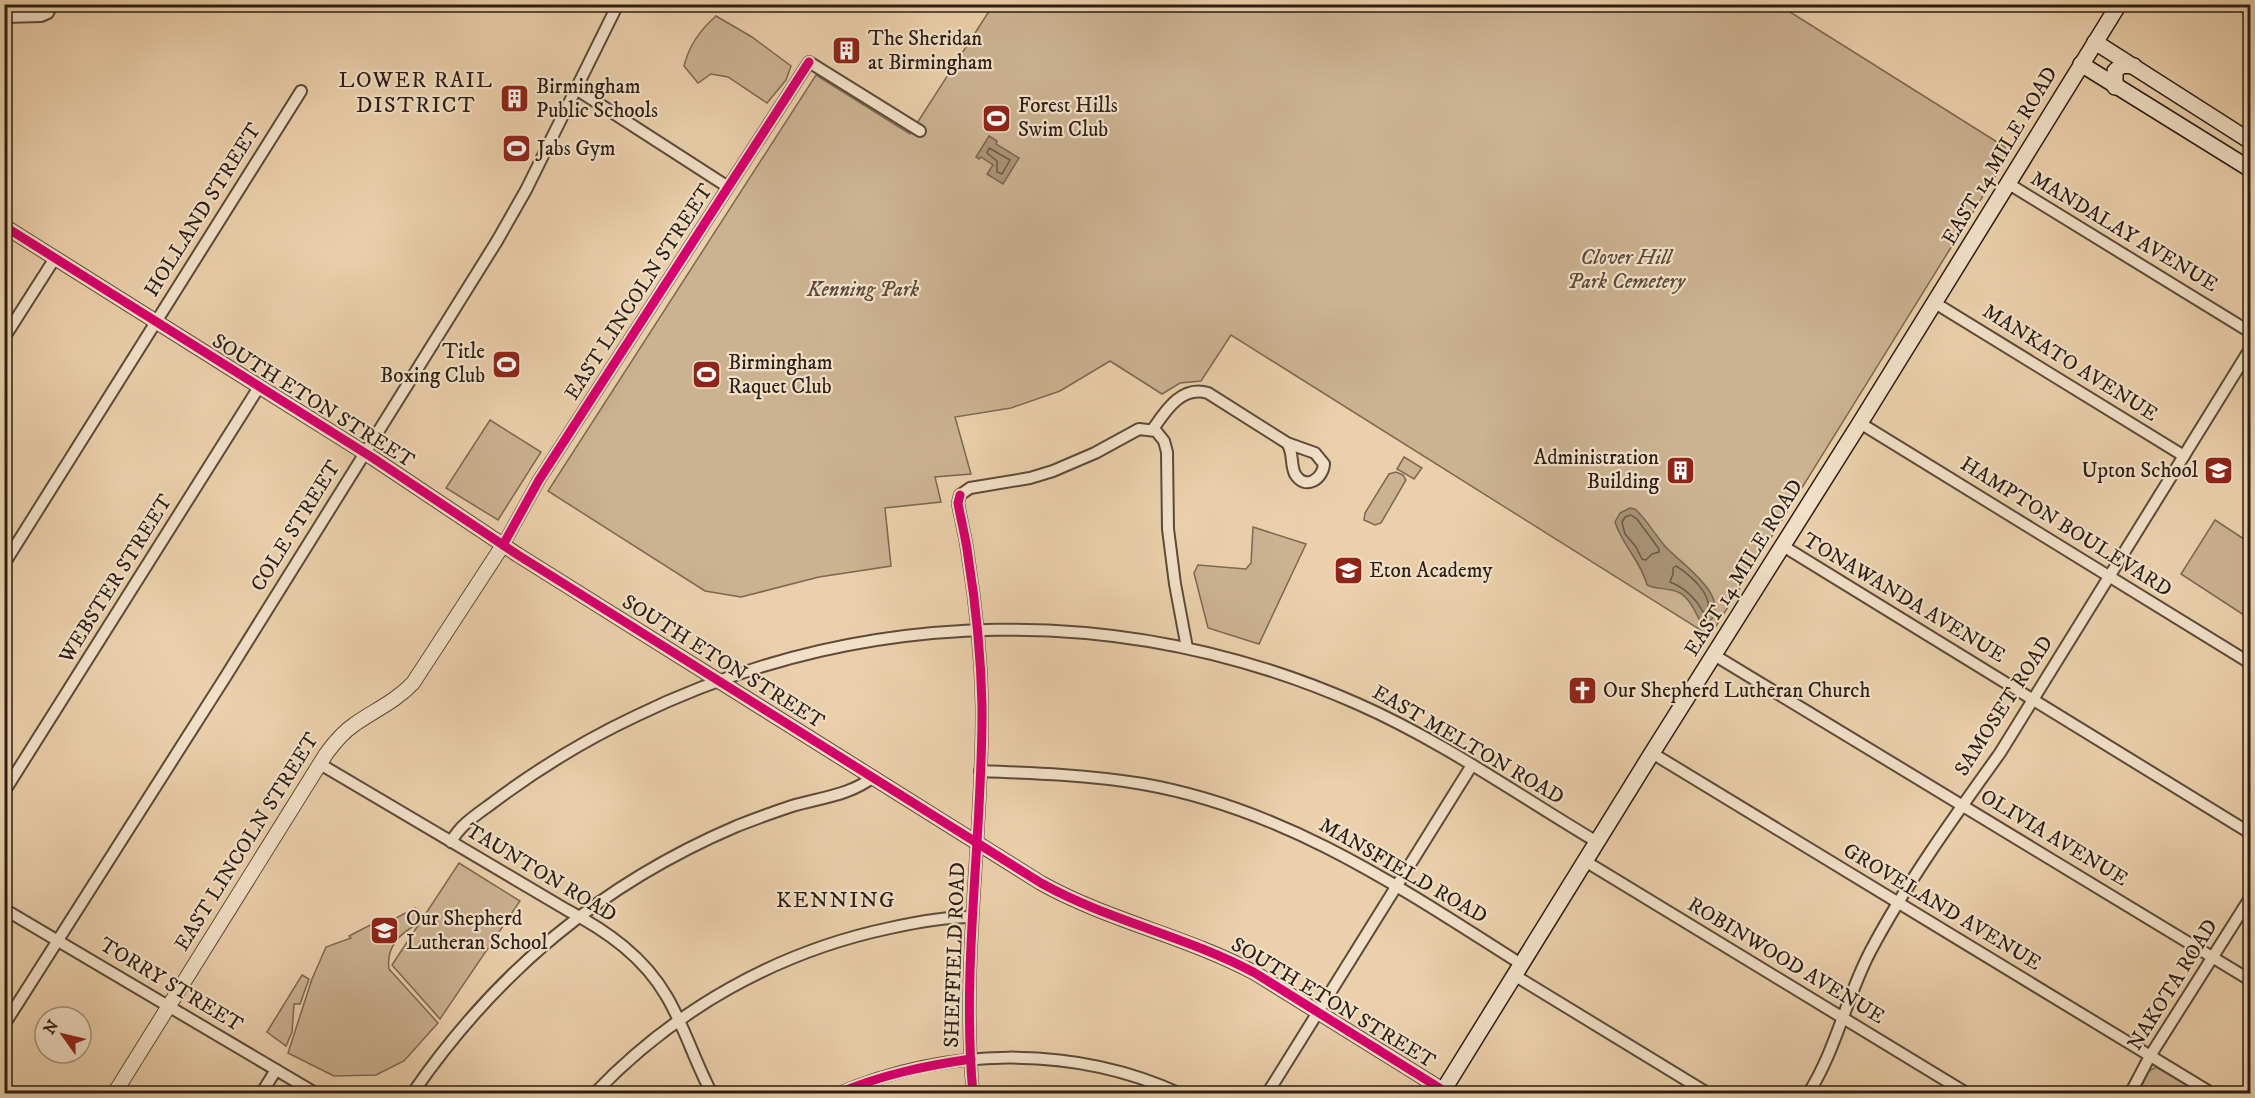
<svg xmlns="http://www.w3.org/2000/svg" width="2255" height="1098" viewBox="0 0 2255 1098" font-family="'IM FELL DW Pica',serif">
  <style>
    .green { fill: #cbb291; stroke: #7c6852; stroke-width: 1.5 }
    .water { fill: #aa9378; stroke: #786450; stroke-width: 1.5 }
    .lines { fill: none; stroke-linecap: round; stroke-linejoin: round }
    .shore { stroke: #6b5846; stroke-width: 1.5 }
    .minor-casing { stroke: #5c4a3a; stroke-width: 14 }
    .tertiary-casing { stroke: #5c4a3a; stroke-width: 16 }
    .secondary-casing { stroke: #2c1e14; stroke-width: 18 }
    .minor { stroke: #f2e0c8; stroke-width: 10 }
    .tertiary { stroke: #f2e0c8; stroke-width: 14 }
    .secondary { stroke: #f2e0c8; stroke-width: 15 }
    .cycleway-casing { stroke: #f2e0c8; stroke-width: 13 }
    .cycleway { stroke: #d6006c; stroke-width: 9 }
    .labels { text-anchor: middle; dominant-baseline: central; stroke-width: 4.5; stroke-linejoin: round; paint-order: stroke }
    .poi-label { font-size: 21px; fill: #2c1e14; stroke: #f2e0c8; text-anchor: start }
    .street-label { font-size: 21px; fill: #2c1e14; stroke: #f2e0c8 }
    .park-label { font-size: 21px; font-style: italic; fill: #5c4a3a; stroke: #f2e0c8 }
    .neighbourhood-label { font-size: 22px; letter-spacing: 1.5px; fill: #2c1e14; stroke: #f2e0c8 }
  </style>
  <rect width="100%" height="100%" fill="#ebd0ab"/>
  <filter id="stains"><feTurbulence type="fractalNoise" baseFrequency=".00333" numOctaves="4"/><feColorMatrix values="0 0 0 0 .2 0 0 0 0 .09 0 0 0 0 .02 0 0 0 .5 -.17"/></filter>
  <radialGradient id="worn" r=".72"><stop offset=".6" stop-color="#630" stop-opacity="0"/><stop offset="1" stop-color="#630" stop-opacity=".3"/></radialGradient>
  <!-- green -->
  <g class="green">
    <polygon points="993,5 1779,5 2005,147 2004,162 1710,636 1231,335 1201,381 1180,383 1162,394 1110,361 1060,391 1011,408 955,417 971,474 935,477 941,502 885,508 891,566 819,577 741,597 705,591 548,491 816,75 910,134"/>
    <path d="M716,16L752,37L791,66L786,80L767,103L728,77L711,74L698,83L684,66C689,45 700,30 716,16Z"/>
    <polygon points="490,420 541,452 498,520 446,488"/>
    <polygon points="1404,457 1422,468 1414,479 1397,469"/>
    <polygon points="1396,472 1403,475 1406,480 1381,523 1375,525 1364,520 1365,513 1389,474"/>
    <polygon points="2215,520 2250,543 2250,619 2181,574"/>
    <polygon points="1253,527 1306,544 1259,644 1208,628 1194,573 1198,565 1246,569 1251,563"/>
    <polygon points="459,863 520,901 440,1019 392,965"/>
    <path d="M415,908L420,912L416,925C399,934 386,948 389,969L438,1023L404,1061L376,1075L334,1076L288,1053L312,979L326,947L351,938L349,936L376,922L385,924Z"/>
    <polygon points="302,975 309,979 300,1004 294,1004 292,1032 286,1046 267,1032"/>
    <polygon points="2156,1067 2200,1093 2138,1093 2149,1071"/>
  </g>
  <!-- water -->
  <g class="water">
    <polygon points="989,136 997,141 996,144 1019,158 1003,184 987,174 993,165 981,157 979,159 976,157"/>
    <path d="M1630,508L1635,509C1647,520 1654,533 1664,545C1680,564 1737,598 1706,626L1702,625C1695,611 1688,592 1671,590C1662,588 1656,589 1647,585C1641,561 1622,545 1615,522L1620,513Z"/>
  </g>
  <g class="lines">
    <!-- shore -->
    <g class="shore">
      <polygon points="989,148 1010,160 1002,174 997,172 997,161 987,153"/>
      <polygon points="1631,515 1637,519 1659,549 1659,552 1652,554 1646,560 1642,559 1636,547 1625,534 1622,522 1625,517"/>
      <path d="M1676,566C1689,574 1714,595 1707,612H1703C1695,597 1685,588 1670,582L1673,574V568Z"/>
    </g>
    <defs>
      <g id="minor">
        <polyline points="4,17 41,16 48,13 52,4"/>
        <polyline points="576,89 728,187"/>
        <polyline points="2009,184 2250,332"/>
        <polyline points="1935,303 2184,456"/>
        <polyline points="4,338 55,258"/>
        <polyline points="1860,423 2250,663"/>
        <path d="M1153,429C1166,410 1182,385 1208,393L1287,443C1294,453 1290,464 1295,474C1305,491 1323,479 1324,464L1315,453L1287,443"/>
        <polyline points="503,545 539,480 809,62 920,131"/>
        <polyline points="1783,546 2250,833"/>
        <polyline points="4,564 301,91"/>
        <polyline points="1714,655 2250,980"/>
        <polyline points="1652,753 2213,1094"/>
        <path d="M320,764L567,910C607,931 644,957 667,997C685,1028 695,1062 712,1094"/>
        <path d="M980,771C1035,773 1089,775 1143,784C1286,809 1401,888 1521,964"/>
        <polyline points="4,792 259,387"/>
        <path d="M451,842C460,825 476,815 491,804C536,770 585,740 636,716C865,605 1125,601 1358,704C1442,741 1518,795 1597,842"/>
        <polyline points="1585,861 1968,1094"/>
        <polyline points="4,909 317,1094"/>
        <polyline points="1514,975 1709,1094"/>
        <polyline points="4,1025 226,676 497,241 526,190 618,4"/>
        <polyline points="261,1094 276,1070"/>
        <path d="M412,1094C496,972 601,884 737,826C755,819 774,812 792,806C819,798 851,795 873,777"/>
        <path d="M594,1094C674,1010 776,952 890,928C917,922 944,917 971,917"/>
        <path d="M837,1094C945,1047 1072,1044 1181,1094"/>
        <path d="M973,1094C961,964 983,836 982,706C981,656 976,606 968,556C966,538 961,521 958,503L960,495L970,488L1030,478L1053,471L1095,453L1139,429L1156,431L1164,441L1167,452L1168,529L1175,584L1187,648"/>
        <polyline points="1267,1094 1472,765"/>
        <path d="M1808,1094C1836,1050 1846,998 1870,952C1907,882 1954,817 2000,753L2250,349"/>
        <polyline points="2130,1094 2150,1056 2250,898"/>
      </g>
      <g id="tertiary">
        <path d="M4,226L373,458L518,555L1041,883C1109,921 1186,936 1255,973L1443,1090"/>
        <path d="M114,1094L326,754C334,743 343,732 355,724C375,710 396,701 413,683L503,545"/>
      </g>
      <g id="secondary">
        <polyline points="2095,42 2250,141"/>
        <polyline points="2081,64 2250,169"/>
        <polyline points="2115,87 2115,71 2122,65 2134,66"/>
        <polyline points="1441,1094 1652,753 1860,423 2119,4"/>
      </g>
    </defs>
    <!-- minor casing -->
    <use href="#minor" class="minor-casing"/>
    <!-- tertiary casing -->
    <use href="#tertiary" class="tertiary-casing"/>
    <!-- secondary casing -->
    <use href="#secondary" class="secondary-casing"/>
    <!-- minor -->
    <use href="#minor" class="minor"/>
    <!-- tertiary -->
    <use href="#tertiary" class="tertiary"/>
    <!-- secondary -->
    <use href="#secondary" class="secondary"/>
    <defs>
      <g id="cycleway">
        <path d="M4,226L373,458L518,555L1041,883C1109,921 1186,936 1255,973L1449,1094"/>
        <path d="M960,495L958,503C961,521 966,538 968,556C976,606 981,656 982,706C983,836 961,964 973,1094"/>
        <polyline points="503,545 539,480 809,62"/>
        <path d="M837,1094C880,1075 924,1066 971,1059"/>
      </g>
    </defs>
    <!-- cycleway casing -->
    <use href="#cycleway" class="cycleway-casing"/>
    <!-- cycleway -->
    <use href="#cycleway" class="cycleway"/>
  </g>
  <!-- icons -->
  <defs>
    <symbol id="building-square" viewBox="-11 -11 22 22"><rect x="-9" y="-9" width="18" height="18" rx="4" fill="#8f2418" stroke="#f2e0c8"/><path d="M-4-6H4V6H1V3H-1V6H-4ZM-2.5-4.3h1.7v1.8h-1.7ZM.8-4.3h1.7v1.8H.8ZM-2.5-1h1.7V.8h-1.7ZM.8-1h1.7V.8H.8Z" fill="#fff"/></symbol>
    <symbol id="stadium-square" viewBox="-11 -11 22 22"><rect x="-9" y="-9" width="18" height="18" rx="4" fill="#8f2418" stroke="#f2e0c8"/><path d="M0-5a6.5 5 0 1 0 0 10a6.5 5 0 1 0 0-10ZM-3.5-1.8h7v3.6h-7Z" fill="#fff"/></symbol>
    <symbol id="school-square" viewBox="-11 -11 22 22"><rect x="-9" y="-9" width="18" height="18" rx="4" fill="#8f2418" stroke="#f2e0c8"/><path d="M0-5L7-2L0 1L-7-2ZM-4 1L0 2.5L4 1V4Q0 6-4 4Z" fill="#fff"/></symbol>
    <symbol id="church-square" viewBox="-11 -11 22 22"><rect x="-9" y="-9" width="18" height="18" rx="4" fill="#8f2418" stroke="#f2e0c8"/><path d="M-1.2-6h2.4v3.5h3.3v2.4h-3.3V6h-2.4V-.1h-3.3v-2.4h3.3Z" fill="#fff"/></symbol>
  </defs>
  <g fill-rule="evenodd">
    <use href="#building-square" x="830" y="34" width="33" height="33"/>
    <use href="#building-square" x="498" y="82" width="33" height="33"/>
    <use href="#stadium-square" x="980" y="102" width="33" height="33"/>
    <use href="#stadium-square" x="500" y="132" width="33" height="33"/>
    <use href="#stadium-square" x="490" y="348" width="33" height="33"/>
    <use href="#stadium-square" x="690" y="358" width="33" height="33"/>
    <use href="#building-square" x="1664" y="454" width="33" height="33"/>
    <use href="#school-square" x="2202" y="454" width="33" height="33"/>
    <use href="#school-square" x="1332" y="554" width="33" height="33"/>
    <use href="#church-square" x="1566" y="674" width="33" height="33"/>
    <use href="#school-square" x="368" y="914" width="33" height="33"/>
  </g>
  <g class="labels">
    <!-- poi labels -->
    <g class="poi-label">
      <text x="868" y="39">The Sheridan<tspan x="868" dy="24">at Birmingham</tspan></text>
      <text x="536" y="87">Birmingham<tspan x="536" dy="24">Public Schools</tspan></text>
      <text x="1018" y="106">Forest Hills<tspan x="1018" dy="24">Swim Club</tspan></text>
      <text x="537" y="149">Jabs Gym</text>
      <text x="485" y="352" text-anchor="end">Title<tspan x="485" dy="24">Boxing Club</tspan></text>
      <text x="728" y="363">Birmingham<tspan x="728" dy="24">Raquet Club</tspan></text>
      <text x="1659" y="458" text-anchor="end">Administration<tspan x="1659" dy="24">Building</tspan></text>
      <text x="2198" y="471" text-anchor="end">Upton School</text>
      <text x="1369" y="571">Eton Academy</text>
      <text x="1603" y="691">Our Shepherd Lutheran Church</text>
      <text x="406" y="919">Our Shepherd<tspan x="406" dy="24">Lutheran School</tspan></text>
    </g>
    <!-- street labels -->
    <g class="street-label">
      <text transform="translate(2000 156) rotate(-59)">EAST 14 MILE ROAD</text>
      <text transform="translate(203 210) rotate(-58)">HOLLAND STREET</text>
      <text transform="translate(2124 232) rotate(31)">MANDALAY AVENUE</text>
      <text transform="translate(639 292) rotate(-57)">EAST LINCOLN STREET</text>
      <text transform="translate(2070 363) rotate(32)">MANKATO AVENUE</text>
      <text transform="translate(313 401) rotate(32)">SOUTH ETON STREET</text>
      <text transform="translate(296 526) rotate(-58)">COLE STREET</text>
      <text transform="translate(2066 527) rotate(32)">HAMPTON BOULEVARD</text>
      <text transform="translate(1744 568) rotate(-58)">EAST 14 MILE ROAD</text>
      <text transform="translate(116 579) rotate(-58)">WEBSTER STREET</text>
      <text transform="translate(1904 598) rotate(31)">TONAWANDA AVENUE</text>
      <text transform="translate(723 662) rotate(32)">SOUTH ETON STREET</text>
      <text transform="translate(2004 706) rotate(-57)">SAMOSET ROAD</text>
      <text transform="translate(1468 745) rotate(30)">EAST MELTON ROAD</text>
      <text transform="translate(2054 838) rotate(31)">OLIVIA AVENUE</text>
      <text transform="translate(247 842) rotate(-58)">EAST LINCOLN STREET</text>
      <text transform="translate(1403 871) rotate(30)">MANSFIELD ROAD</text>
      <text transform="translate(541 873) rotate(31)">TAUNTON ROAD</text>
      <text transform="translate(1942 907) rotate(31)">GROVELAND AVENUE</text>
      <text transform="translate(955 955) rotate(-88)">SHEFFIELD ROAD</text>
      <text transform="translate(1786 961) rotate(31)">ROBINWOOD AVENUE</text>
      <text transform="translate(171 985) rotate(31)">TORRY STREET</text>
      <text transform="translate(2173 985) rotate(-58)">NAKOTA ROAD</text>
      <text transform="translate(1333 1003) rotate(31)">SOUTH ETON STREET</text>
    </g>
    <!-- park labels -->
    <g class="park-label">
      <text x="1626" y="258">Clover Hill<tspan x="1626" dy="24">Park Cemetery</tspan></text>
      <text x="863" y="290">Kenning Park</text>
    </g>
    <!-- neighbourhood labels -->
    <g class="neighbourhood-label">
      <text x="416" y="80">LOWER RAIL<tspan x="416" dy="25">DISTRICT</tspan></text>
      <text x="836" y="900">KENNING</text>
    </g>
  </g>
  <!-- margin -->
  <rect width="2255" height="1098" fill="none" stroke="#ebd0ab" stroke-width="24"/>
  <rect x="6" y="6" width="2243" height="1086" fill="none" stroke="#2c1e14" stroke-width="3"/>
  <rect x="12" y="12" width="2231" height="1074" fill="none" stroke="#2c1e14" stroke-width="1.5"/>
  <!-- north arrow -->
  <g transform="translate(63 1035) rotate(304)"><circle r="28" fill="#f2e0c8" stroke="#a39280" stroke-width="1.5"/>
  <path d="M0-4.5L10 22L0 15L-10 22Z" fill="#8f2418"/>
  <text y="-9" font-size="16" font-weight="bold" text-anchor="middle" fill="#2c1e14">N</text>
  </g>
  <rect width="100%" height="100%" filter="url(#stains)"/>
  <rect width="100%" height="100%" fill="url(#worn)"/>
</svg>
